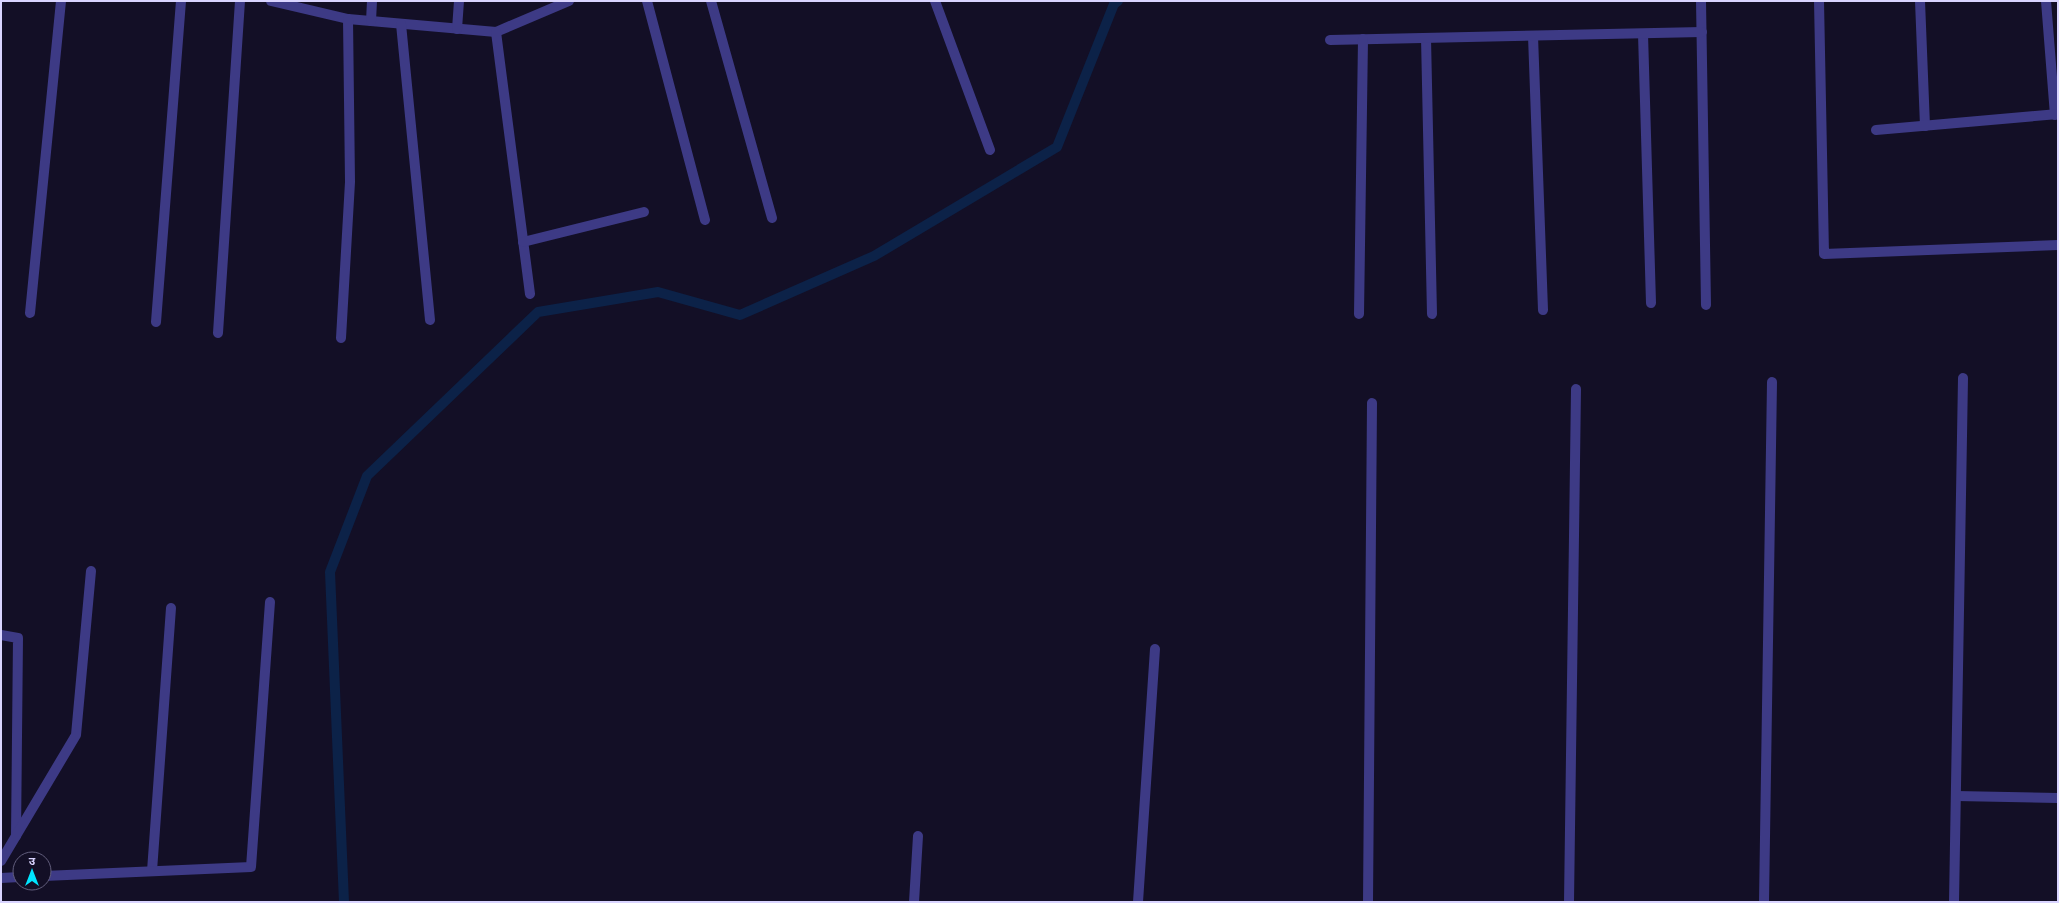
<svg xmlns="http://www.w3.org/2000/svg" width="2059" height="903" viewBox="0 0 2059 903" font-family="'PT Sans Narrow','Noto Sans Devanagari',sans-serif">
  <style>
    .lines { fill: none; stroke-linecap: round; stroke-linejoin: round }
    .stream { stroke: #0c2248; stroke-width: 10 }
    .minor { stroke: #3d3a85; stroke-width: 10 }
  </style>
  <rect width="100%" height="100%" fill="#130f26"/>
  <g class="lines">
    <!-- stream -->
    <polyline class="stream" points="344,902 330,572 367,476 538,312 658,292 740,315 874,256 1057,147 1114,4 1118,1"/>
    <!-- minor -->
    <g class="minor">
      <polyline points="271,1 348,19 496,32 569,1"/>
      <polyline points="647,1 705,220"/>
      <polyline points="711,1 772,218"/>
      <polyline points="935,1 990,150"/>
      <polyline points="1701,1 1706,305"/>
      <polyline points="1819,1 1824,254 2058,245"/>
      <polyline points="1920,1 1925,126"/>
      <polyline points="2046,1 2055,115"/>
      <polyline points="371,21 372,1"/>
      <polyline points="401,24 430,320"/>
      <polyline points="457,29 459,1"/>
      <polyline points="496,32 530,294"/>
      <polyline points="1643,34 1651,303"/>
      <polyline points="1533,36 1543,310"/>
      <polyline points="1426,38 1432,314"/>
      <polyline points="1330,40 1702,32"/>
      <polyline points="1876,130 2058,114"/>
      <polyline points="523,242 644,212"/>
      <polyline points="30,313 61,1"/>
      <polyline points="1359,314 1363,39"/>
      <polyline points="156,322 181,1"/>
      <polyline points="218,333 240,1"/>
      <polyline points="341,338 350,182 348,19"/>
      <polyline points="1,635 18,638 16,836"/>
      <polyline points="1956,796 2058,798"/>
      <polyline points="1,861 76,735 91,571"/>
      <polyline points="152,871 171,608"/>
      <polyline points="44,876 251,867 270,602"/>
      <polyline points="1,878 20,877"/>
      <polyline points="914,902 918,836"/>
      <polyline points="1138,902 1155,649"/>
      <polyline points="1368,902 1372,403"/>
      <polyline points="1569,902 1576,389"/>
      <polyline points="1764,902 1772,382"/>
      <polyline points="1954,902 1963,378"/>
    </g>
  </g>
  <!-- border -->
  <rect width="2059" height="903" fill="none" stroke="#d9d4ff" stroke-width="4"/>
  <!-- north arrow -->
  <g transform="translate(32 871)"><circle r="19" fill="#130f26" stroke="#625e7d"/>
  <path d="M0-3L7 15L0 10L-7 15Z" fill="#00e5ff"/>
  <text y="-6" font-size="11" font-weight="bold" text-anchor="middle" fill="#d9d4ff">उ</text>
  </g>
</svg>
